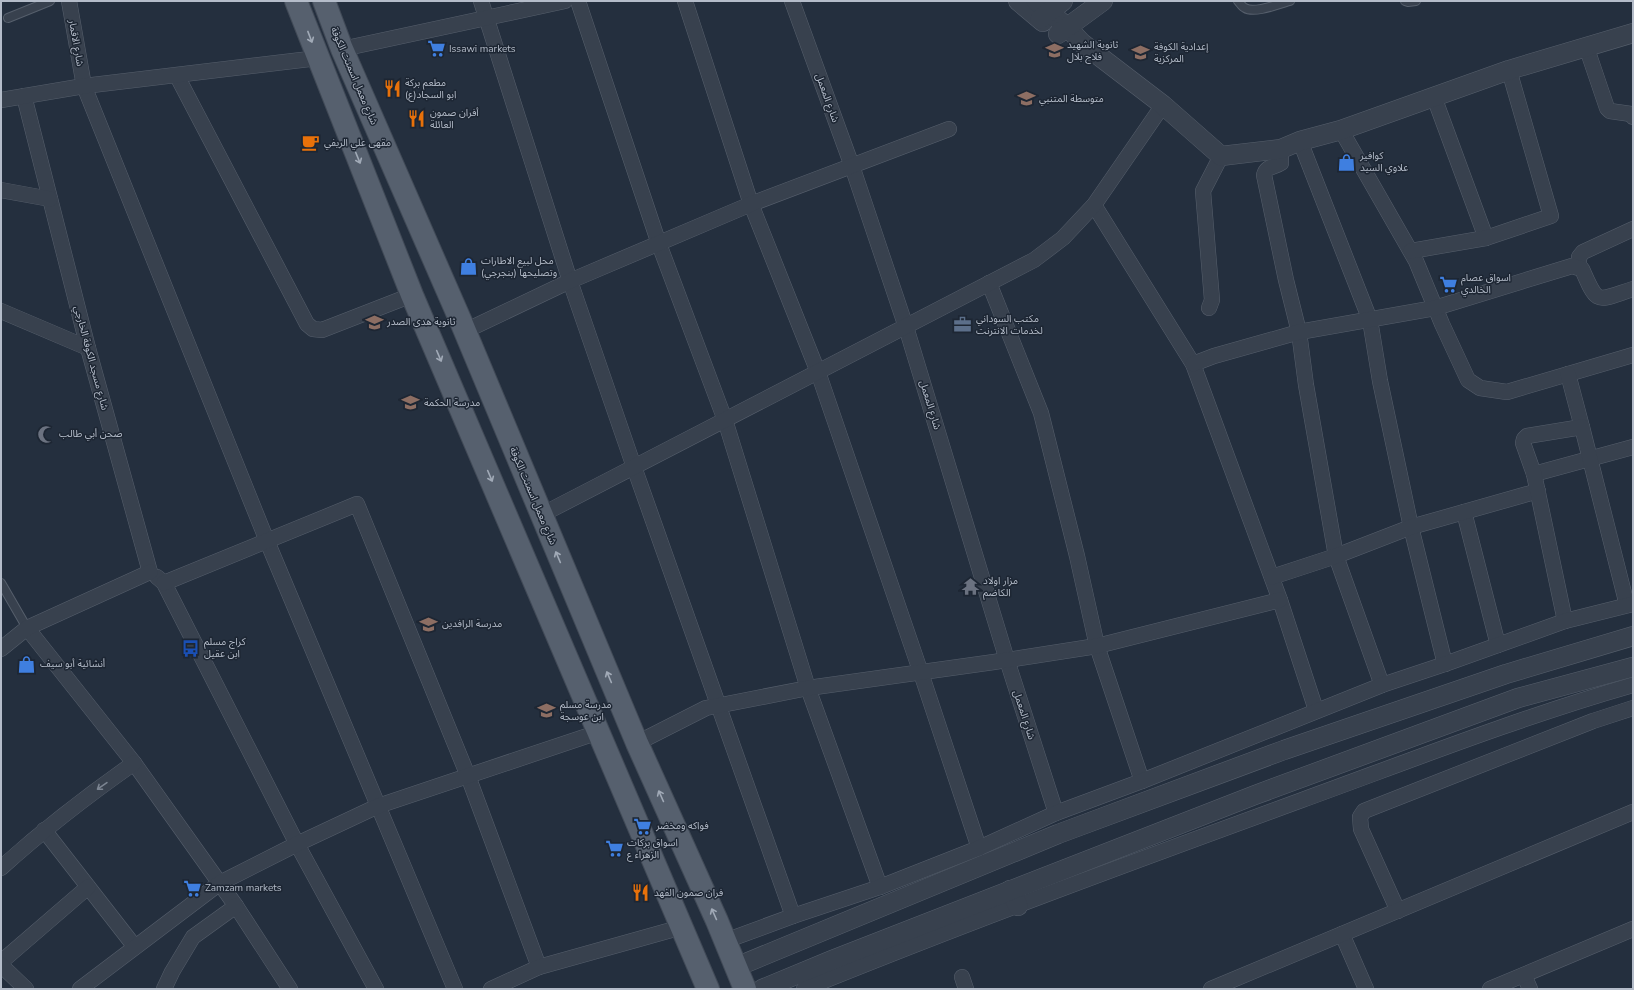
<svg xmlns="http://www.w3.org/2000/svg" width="1634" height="990" viewBox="0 0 1634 990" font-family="'Nunito Sans','Noto Sans Arabic',sans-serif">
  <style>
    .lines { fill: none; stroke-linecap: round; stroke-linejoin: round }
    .service-casing { stroke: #565f6c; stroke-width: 10 }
    .minor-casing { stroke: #565f6c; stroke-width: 16 }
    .tertiary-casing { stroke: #565f6c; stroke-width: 20 }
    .primary-casing { stroke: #414a57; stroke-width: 24 }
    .service { stroke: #38414e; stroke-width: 8 }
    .minor { stroke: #38414e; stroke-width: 15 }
    .tertiary { stroke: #38414e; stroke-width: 19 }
    .primary { stroke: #56606e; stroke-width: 22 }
    .oneway { stroke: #a1aab7 }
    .oneway2 { stroke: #7c8592 }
    .labels { text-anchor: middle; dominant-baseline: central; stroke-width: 3; stroke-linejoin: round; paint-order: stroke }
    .street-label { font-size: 10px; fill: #b4bcc9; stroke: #1d2633 }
    .poi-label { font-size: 10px; fill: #b4bcc9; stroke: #1d2633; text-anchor: start }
  </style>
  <rect width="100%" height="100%" fill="#242f3e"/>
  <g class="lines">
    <defs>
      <g id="service">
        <path d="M1238,1C1240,3 1242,7 1245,8C1254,14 1279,4 1290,1"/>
        <polyline points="1405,1 1408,2 1416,1"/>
        <polyline points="8,18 50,1"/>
        <polyline points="1,583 27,628"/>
      </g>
      <g id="minor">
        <polyline points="69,1 84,86 267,541 455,989"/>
        <polyline points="481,1 570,281 634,467 793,916"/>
        <polyline points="578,1 659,244 725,420 808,688 880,887"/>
        <polyline points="685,1 751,204 818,372 921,673 979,848"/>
        <polyline points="792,1 852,166 906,327 1007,660 1056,813"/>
        <polyline points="1586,46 1607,108 1610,111 1631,114 1633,117"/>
        <polyline points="342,49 565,1"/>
        <polyline points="177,76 307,324 313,329 322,330 412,295"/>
        <polyline points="24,96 88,348 150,572"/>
        <polyline points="1434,97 1486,238"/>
        <polyline points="1,100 84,86 318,58"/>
        <polyline points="1341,130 1416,261 1442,324 1468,380 1480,388 1507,392 1633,355"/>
        <polyline points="1300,141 1370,320 1380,381 1411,527 1445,664"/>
        <path d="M1281,149V163C1274,168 1267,165 1264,175L1286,280L1299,332L1306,385L1336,556L1382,685"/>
        <polyline points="1,190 50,199"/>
        <polyline points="1094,205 1193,364 1280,600 1316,710"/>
        <polyline points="1411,251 1486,238 1551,216 1509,70"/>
        <polyline points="1579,267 1579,257 1583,252 1633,229"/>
        <polyline points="989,283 1041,413 1077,556 1097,646 1142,781"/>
        <polyline points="1209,308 1212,300 1203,191 1221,156"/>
        <polyline points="1,311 88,348"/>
        <polyline points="465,331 570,281 751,204 949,129"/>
        <path d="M1193,364L1214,356L1299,332L1435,308L1572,266L1582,269C1598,306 1596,301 1633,289"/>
        <polyline points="1568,374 1582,427"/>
        <polyline points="1534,474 1633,447"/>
        <polyline points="1464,512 1498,645"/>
        <polyline points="541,515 1034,260 1063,238 1094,205 1163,105"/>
        <polyline points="157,577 164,583 297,844 376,989"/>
        <polyline points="1272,577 1336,556 1411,527 1538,491"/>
        <polyline points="164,583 357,504 468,776 539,967"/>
        <polyline points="1565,621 1534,474 1523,443 1524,439 1527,436 1582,427 1627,605"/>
        <polyline points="27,628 134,763 236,906 290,989"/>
        <polyline points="1,649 27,628 150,572"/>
        <polyline points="637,743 706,708 808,688 994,662 1097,646 1280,600"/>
        <polyline points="44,830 135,947"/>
        <path d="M1,868C43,830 87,796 134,763"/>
        <polyline points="1398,911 1361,829 1360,817 1364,811 1593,721 1633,708"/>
        <polyline points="1342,934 1366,989"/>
        <polyline points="725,941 793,916 880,887 979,848 1056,813 1142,781 1382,685 1445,664 1565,621 1633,604"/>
        <polyline points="1,962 88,887"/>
        <polyline points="1,965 26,989"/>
        <polyline points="1524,975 1530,989"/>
        <polyline points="962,977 966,989"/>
        <polyline points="80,989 220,883 297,844 378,806 599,732"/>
        <polyline points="164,989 172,972 193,937 236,906"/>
        <polyline points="491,989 539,967 682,927"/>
        <path d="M804,989C969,922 1135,861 1302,800C1412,760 1521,717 1633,685"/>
        <polyline points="1211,989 1633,812"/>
        <polyline points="1490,989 1633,929"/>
      </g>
      <g id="tertiary">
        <polyline points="1018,1 1043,22"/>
        <polyline points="1036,1 1067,27 1082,43 1163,105 1221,156 1281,149 1300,141 1341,130 1509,70 1633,33"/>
        <polyline points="1040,19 1063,1"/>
        <polyline points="1058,34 1103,1"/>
        <polyline points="1010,890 1018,906"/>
        <polyline points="736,967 1058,834 1284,750 1506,674 1633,636"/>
        <polyline points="762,989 832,960 1255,795 1518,698 1633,667"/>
      </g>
      <g id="primary">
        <polyline points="296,1 412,295 708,989"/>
        <polyline points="324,1 342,49 462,324 637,743 717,921 745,989"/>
      </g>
    </defs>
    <!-- service casing -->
    <use href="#service" class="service-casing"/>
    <!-- minor casing -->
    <use href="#minor" class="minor-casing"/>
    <!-- tertiary casing -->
    <use href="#tertiary" class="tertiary-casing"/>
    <!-- primary casing -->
    <use href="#primary" class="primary-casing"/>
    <!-- service -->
    <use href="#service" class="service"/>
    <!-- minor -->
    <use href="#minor" class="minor"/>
    <!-- tertiary -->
    <use href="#tertiary" class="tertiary"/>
    <!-- primary -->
    <use href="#primary" class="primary"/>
  </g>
  <!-- one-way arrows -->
  <defs><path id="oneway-shaft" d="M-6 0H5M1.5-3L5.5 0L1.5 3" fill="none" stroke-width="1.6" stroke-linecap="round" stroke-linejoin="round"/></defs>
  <g class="oneway">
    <use href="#oneway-shaft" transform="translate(310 37) rotate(69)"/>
    <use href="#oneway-shaft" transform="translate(358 158) rotate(68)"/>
    <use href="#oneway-shaft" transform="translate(439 356) rotate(67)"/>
    <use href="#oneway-shaft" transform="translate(490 476) rotate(67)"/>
    <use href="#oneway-shaft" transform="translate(558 557) rotate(-113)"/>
    <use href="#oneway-shaft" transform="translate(609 677) rotate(-113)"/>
    <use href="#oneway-shaft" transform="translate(661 796) rotate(-114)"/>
    <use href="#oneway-shaft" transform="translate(714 914) rotate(-114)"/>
  </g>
  <use class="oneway2" href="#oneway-shaft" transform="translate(102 786) rotate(145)"/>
  <!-- icons -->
  <defs>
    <symbol id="supermarket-bare" viewBox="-9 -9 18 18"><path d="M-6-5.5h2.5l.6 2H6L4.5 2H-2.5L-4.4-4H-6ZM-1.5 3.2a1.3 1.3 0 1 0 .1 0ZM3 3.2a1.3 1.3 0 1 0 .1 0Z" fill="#3f7fe0" stroke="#1d2633" stroke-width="2.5" paint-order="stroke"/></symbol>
    <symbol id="school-bare" viewBox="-9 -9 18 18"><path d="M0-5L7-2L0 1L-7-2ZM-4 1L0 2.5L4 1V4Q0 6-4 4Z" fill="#8d6e63" stroke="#1d2633" stroke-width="2.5" paint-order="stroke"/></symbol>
    <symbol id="restaurant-bare" viewBox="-9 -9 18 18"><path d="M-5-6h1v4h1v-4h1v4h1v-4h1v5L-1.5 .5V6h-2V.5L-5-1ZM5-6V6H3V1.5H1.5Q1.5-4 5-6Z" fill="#e8710a" stroke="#1d2633" stroke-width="2.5" paint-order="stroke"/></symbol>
    <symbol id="cafe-bare" viewBox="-9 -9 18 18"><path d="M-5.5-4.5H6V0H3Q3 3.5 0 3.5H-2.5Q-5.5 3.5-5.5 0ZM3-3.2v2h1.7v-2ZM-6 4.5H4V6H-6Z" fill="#e8710a" stroke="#1d2633" stroke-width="2.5" paint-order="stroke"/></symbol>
    <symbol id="shop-bare" viewBox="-9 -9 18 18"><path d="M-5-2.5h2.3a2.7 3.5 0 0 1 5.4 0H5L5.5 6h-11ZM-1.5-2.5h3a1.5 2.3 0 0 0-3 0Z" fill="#3f7fe0" stroke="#1d2633" stroke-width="2.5" paint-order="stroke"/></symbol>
    <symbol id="office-bare" viewBox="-9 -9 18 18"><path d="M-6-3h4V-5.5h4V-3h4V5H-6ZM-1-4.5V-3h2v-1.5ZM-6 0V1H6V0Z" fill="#5c6f8a" stroke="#1d2633" stroke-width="2.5" paint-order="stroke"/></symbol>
    <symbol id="mosque-bare" viewBox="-9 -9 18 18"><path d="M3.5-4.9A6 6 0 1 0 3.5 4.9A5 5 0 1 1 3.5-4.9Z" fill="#6b7280" stroke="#1d2633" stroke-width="2.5" paint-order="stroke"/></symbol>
    <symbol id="temple-bare" viewBox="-9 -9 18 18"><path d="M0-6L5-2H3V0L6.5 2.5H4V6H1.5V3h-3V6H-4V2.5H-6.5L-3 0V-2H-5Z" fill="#6b7280" stroke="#1d2633" stroke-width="2.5" paint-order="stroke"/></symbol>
    <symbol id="bus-bare" viewBox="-9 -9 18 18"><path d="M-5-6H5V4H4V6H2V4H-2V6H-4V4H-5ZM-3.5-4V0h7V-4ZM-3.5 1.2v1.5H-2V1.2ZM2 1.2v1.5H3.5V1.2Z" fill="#1a4fb4" stroke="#1d2633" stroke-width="2.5" paint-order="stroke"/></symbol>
  </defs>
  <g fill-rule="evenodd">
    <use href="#supermarket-bare" x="424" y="36" width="25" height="25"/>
    <use href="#school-bare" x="1042" y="38" width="25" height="25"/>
    <use href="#school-bare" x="1128" y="40" width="25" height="25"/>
    <use href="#restaurant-bare" x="380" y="76" width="25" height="25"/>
    <use href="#school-bare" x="1014" y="86" width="25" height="25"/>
    <use href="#restaurant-bare" x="404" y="106" width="25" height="25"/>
    <use href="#cafe-bare" x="298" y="130" width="25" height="25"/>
    <use href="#shop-bare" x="1334" y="150" width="25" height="25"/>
    <use href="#shop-bare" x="456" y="254" width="25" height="25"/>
    <use href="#supermarket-bare" x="1436" y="272" width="25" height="25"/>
    <use href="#school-bare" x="362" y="310" width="25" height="25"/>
    <use href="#office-bare" x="950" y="312" width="25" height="25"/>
    <use href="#school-bare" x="398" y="390" width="25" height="25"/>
    <use href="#mosque-bare" x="34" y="422" width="25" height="25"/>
    <use href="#temple-bare" x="958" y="574" width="25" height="25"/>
    <use href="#school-bare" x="416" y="612" width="25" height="25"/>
    <use href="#bus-bare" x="178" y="636" width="25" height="25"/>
    <use href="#shop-bare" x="14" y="652" width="25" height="25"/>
    <use href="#school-bare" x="534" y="698" width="25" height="25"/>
    <use href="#supermarket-bare" x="630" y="814" width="25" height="25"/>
    <use href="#supermarket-bare" x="602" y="836" width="25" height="25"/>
    <use href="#supermarket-bare" x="180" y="876" width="25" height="25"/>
    <use href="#restaurant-bare" x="628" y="880" width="25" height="25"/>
  </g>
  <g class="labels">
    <!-- street labels -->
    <g class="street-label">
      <text transform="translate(76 43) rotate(80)">شارع الاقمار</text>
      <text transform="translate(354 76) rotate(67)">شارع معمل اسمنت الكوفة</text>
      <text transform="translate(827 98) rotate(70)">شارع المعمل</text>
      <text transform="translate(91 358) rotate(75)">شارع مسجد الكوفة الخارجي</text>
      <text transform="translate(930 405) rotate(73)">شارع المعمل</text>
      <text transform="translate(533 496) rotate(67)">شارع معمل اسمنت الكوفة</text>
      <text transform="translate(1024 715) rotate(72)">شارع المعمل</text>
    </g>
    <!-- poi labels -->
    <g class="poi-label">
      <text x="1067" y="45">ثانوية الشهيد<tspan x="1067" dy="12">فلاح بلال</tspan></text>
      <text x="1154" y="47">إعدادية الكوفة<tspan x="1154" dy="12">المركزية</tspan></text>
      <text x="449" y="49">Issawi markets</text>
      <text x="405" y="83">مطعم بركة<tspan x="405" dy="12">ابو السجاد(ع)</tspan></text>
      <text x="1039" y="99">متوسطة المتنبي</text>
      <text x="430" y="113">أفران صمون<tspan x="430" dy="12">العائلة</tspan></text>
      <text x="324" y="143">مقهى علي الريفي</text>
      <text x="1360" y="156">كوافير<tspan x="1360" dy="12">علاوي السيد</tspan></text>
      <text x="481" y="261">محل لبيع الاطارات<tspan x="481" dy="12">وتصليحها (بنجرجي)</tspan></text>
      <text x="1461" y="278">اسواق عصام<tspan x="1461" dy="12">الخالدي</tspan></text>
      <text x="976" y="319">مكتب السوداني<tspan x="976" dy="12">لخدمات الانترنت</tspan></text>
      <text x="387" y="322">ثانوية هدى الصدر</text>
      <text x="424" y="403">مدرسة الحكمة</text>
      <text x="59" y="434">صحن أبي طالب</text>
      <text x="983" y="581">مزار اولاد<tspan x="983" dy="12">الكاضم</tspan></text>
      <text x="442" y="624">مدرسة الرافدين</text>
      <text x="204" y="642">كراج مسلم<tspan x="204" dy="12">ابن عقيل</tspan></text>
      <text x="40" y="664">أنشائية أبو سيف</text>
      <text x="560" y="705">مدرسة مسلم<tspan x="560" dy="12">ابن عوسجة</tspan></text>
      <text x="656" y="826">فواكه ومخضر</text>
      <text x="627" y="843">اسواق بركات<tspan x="627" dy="12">الزهراء ع</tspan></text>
      <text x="205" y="888">Zamzam markets</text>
      <text x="654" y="893">فران صمون الفهد</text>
    </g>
  </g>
  <!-- border -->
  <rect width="1634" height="990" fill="none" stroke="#b4bcc9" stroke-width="4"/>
</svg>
